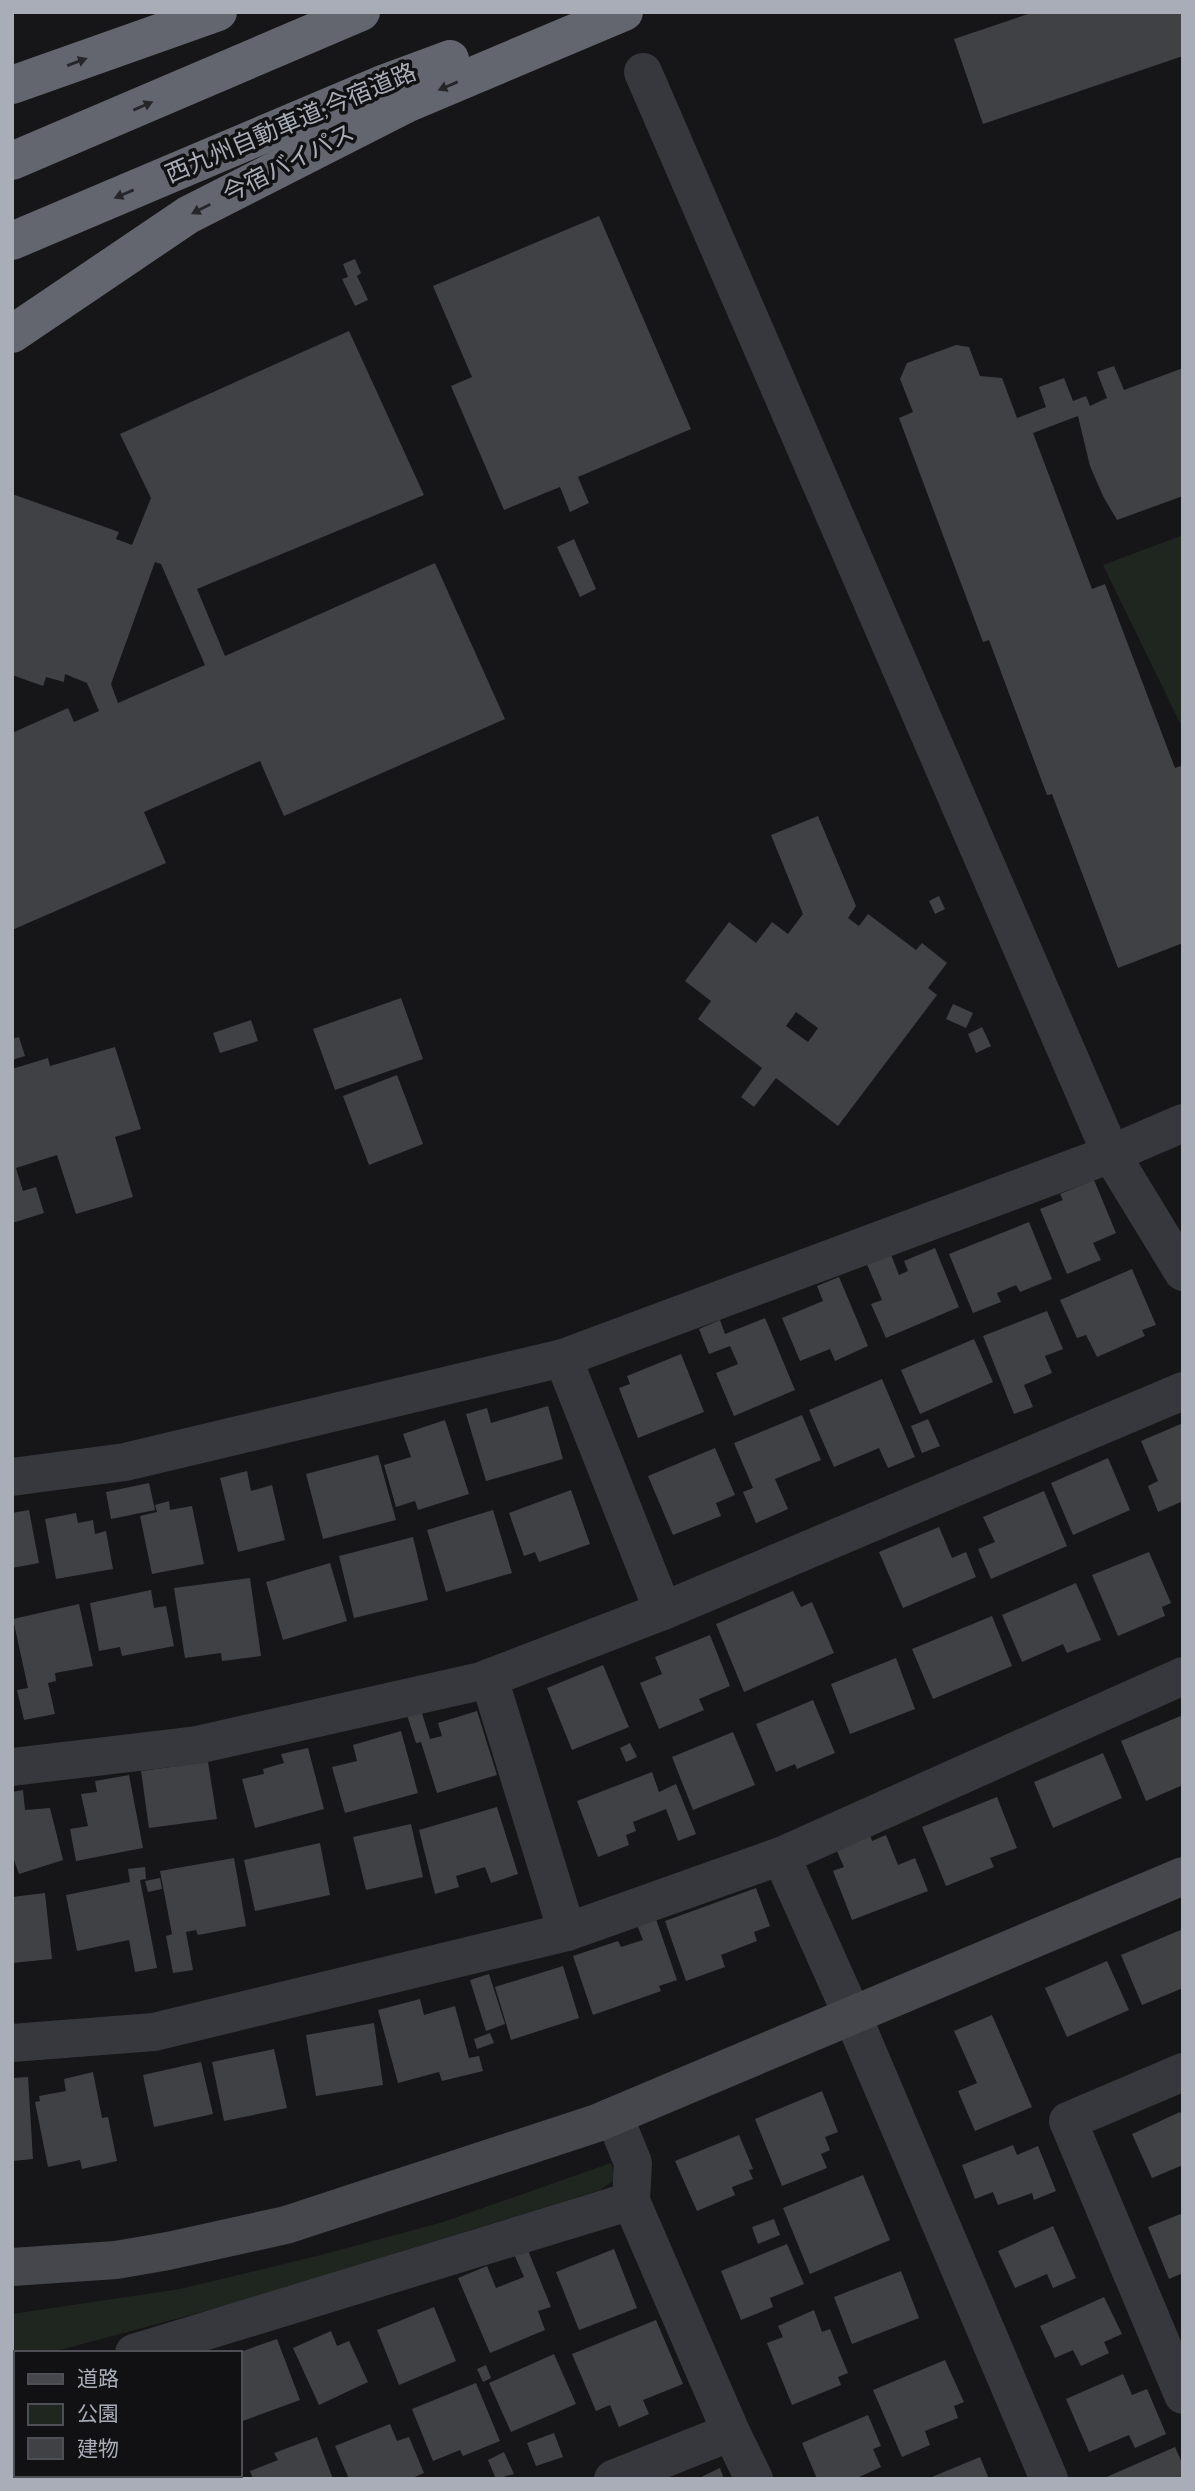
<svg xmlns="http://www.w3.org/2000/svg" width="1195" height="2491" viewBox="0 0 1195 2491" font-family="'Alegreya Sans','Noto Sans JP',sans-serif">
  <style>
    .green { fill: #1e261f }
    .building { fill: #404145; fill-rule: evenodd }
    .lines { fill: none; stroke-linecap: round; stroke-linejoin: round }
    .street { stroke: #37383d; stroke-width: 38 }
    .secondary { stroke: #45474d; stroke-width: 38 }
    .highway { stroke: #63666e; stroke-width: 38 }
    .oneway { fill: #26262a }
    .labels { text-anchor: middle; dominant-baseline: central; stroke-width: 7; stroke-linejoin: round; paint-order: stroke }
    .street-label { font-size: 24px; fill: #a8adb8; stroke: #111113 }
  </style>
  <rect width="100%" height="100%" fill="#161618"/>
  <!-- green -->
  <g class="green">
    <polygon points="1183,535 1183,729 1103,565"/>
    <polygon points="611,2163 617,2178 600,2190 231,2304 49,2353 16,2353 16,2357 12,2357 12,2314 180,2289 321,2255 443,2222"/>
  </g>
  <!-- building -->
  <g class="building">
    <polygon points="1034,12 1183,12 1183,56 983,124 954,39"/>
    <polygon points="599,216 691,429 578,477 589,503 570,512 560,487 504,510 451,386 472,377 433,286"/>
    <polygon points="355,259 361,273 357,276 368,300 355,306 342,279 348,277 343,264"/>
    <path d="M349,331L424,495L197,589L225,656L435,563L505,719L284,816L260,761L144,812L166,863L12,930V733L68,708L74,722L99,711L87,683L65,674L64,682L46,677L43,686L12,675V494L119,532L116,539L132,545L151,498L120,434ZM155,562L161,564L205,665L118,703L111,684Z"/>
    <polygon points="956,345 969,347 980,376 1002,378 1017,418 1046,407 1039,387 1064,378 1073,401 1086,396 1090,406 1107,398 1097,372 1114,366 1124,390 1183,368 1183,496 1117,520 1103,496 1090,466 1078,416 1033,433 1092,589 1105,584 1175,768 1183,765 1183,943 1118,968 1052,794 1047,795 989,640 983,642 899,418 913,412 900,379 907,363"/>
    <polygon points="574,539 596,589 580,597 557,547"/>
    <path d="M818,816L856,906L848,918L859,926L868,914L916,950L922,943L947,963L928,988L937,995L838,1126L776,1078L754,1107L741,1097L762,1068L698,1019L711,1001L685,981L729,922L756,943L772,922L788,934L803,914L771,835ZM796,1012L818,1028L808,1042L786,1026Z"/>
    <polygon points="939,896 945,909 935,914 929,901"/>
    <polygon points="401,998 423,1059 335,1090 313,1029"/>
    <polygon points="953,1004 973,1013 966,1028 946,1019"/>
    <polygon points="251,1020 258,1041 220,1053 213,1033"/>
    <polygon points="982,1027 991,1046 976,1053 968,1034"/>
    <polygon points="19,1037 25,1056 12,1060 12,1039"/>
    <polygon points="115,1047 141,1129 115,1137 133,1197 76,1214 57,1155 16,1168 23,1191 36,1187 44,1213 12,1223 12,1069 48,1058 50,1066"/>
    <polygon points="397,1075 423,1144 369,1165 343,1096"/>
    <polygon points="1094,1180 1116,1233 1093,1243 1101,1260 1067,1274 1040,1209 1063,1200 1060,1194"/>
    <polygon points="1029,1222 1052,1279 1020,1292 1016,1285 997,1293 1001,1302 973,1313 949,1254"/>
    <polygon points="935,1248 959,1307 886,1338 871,1304 882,1300 866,1262 890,1252 899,1275 908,1271 904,1261"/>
    <polygon points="1132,1269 1156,1325 1142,1330 1145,1336 1097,1357 1086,1335 1077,1338 1060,1300"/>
    <polygon points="839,1277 868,1346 835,1361 830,1349 800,1361 782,1318 823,1301 817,1286"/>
    <polygon points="1047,1311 1063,1349 1045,1356 1052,1373 1024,1385 1033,1407 1014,1414 983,1336"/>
    <polygon points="765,1318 795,1390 734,1416 716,1373 738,1364 730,1346 709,1354 699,1329 720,1320 725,1334"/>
    <polygon points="974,1339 993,1382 920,1414 901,1370"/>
    <polygon points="681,1354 704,1412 638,1438 619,1388 630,1384 627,1376"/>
    <polygon points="882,1379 915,1457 888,1468 879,1448 834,1467 809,1410"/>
    <polygon points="548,1406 563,1459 486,1481 466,1414 487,1408 491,1423"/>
    <polygon points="802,1415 821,1460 775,1479 788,1509 756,1523 743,1492 753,1488 734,1443"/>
    <polygon points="928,1419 940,1446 922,1453 911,1426"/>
    <polygon points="445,1420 469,1494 418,1510 415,1501 396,1507 384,1465 411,1457 403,1434"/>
    <polygon points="1183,1423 1183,1501 1158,1512 1148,1486 1158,1481 1141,1441"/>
    <polygon points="715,1448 735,1495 716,1503 721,1516 673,1535 648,1476"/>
    <polygon points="378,1455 396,1520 323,1539 306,1474"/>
    <polygon points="1108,1458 1130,1510 1073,1535 1051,1483"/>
    <polygon points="247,1471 251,1491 272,1485 285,1540 238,1552 220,1478"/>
    <polygon points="149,1483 155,1510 111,1519 106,1492"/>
    <polygon points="571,1490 590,1544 539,1562 535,1552 524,1556 509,1513"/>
    <polygon points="1044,1491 1067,1546 991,1579 978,1549 995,1542 983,1517"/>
    <polygon points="169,1501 170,1510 192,1506 204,1564 152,1574 140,1516 157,1512 155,1505"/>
    <polygon points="29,1510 39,1563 12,1568 12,1513"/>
    <polygon points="493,1510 512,1573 446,1592 427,1530"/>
    <polygon points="76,1513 78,1523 93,1520 95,1534 106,1531 113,1569 56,1579 45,1519"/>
    <polygon points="939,1527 952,1558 966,1552 976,1577 903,1608 879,1552"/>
    <polygon points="413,1537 428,1600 354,1618 339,1556"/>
    <polygon points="1149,1552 1171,1603 1162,1607 1165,1616 1118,1636 1092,1575"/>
    <polygon points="330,1563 347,1621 283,1640 266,1582"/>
    <polygon points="250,1578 261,1656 222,1661 221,1653 185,1658 174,1588"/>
    <polygon points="1076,1583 1101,1640 1067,1653 1063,1644 1022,1662 1002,1615"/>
    <polygon points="151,1590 154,1608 166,1606 174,1646 122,1656 120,1647 99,1651 90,1603"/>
    <polygon points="793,1591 801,1607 812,1602 834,1653 744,1692 716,1624"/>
    <polygon points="79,1604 93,1666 55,1673 56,1681 48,1683 55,1714 24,1720 17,1690 28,1688 13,1619"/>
    <polygon points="992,1616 1012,1666 933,1699 912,1649"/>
    <polygon points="710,1635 730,1686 699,1699 704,1710 659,1729 640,1683 662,1674 655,1657"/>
    <polygon points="896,1658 915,1709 850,1734 831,1684"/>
    <polygon points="603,1665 629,1727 572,1750 547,1688"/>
    <polygon points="813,1700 835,1753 797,1769 795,1764 776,1772 756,1724"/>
    <polygon points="420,1707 430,1739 442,1736 438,1723 477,1711 497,1775 437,1793 421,1742 416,1743 406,1712"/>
    <polygon points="1183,1715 1183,1785 1146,1801 1121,1741"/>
    <polygon points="401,1731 418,1793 345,1813 332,1767 357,1761 353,1745"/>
    <polygon points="733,1732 755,1785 693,1810 672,1757"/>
    <polygon points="630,1743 637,1757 626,1762 620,1748"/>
    <polygon points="308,1748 324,1809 255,1828 242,1779 264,1774 263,1769 284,1763 281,1754"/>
    <polygon points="1103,1753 1122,1798 1053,1828 1034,1782"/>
    <polygon points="208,1762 217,1819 149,1828 141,1771"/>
    <polygon points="652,1772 659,1792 676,1784 696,1834 678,1841 666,1809 633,1822 636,1831 626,1835 629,1845 598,1857 577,1801"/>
    <polygon points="129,1775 143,1848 76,1861 70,1829 88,1826 81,1794 97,1792 95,1781"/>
    <polygon points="23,1790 25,1810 50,1808 63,1860 19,1874 14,1860 12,1860 12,1792"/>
    <polygon points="997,1797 1017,1848 990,1858 994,1867 946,1886 922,1827"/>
    <polygon points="497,1807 518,1874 491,1883 485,1867 456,1876 459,1887 435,1894 419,1830"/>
    <polygon points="411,1824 423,1877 366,1890 353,1837"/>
    <polygon points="870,1835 872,1841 886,1835 898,1865 915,1858 928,1891 852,1920 833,1871 844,1867 836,1849"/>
    <polygon points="320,1843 330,1895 255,1911 244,1860"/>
    <polygon points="234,1858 246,1926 198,1935 196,1930 186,1932 193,1970 173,1973 166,1936 172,1934 160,1871"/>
    <polygon points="145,1867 146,1879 140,1880 157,1968 135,1972 129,1940 77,1951 66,1895 130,1882 128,1869"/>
    <polygon points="160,1878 162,1889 148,1892 145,1881"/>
    <polygon points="756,1888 770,1926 754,1932 757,1941 721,1955 725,1967 686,1981 665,1921"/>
    <polygon points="45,1893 52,1959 12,1963 12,1897"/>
    <polygon points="656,1919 677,1980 659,1986 661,1991 593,2015 573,1956 618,1941 621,1947 643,1940 637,1925"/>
    <polygon points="1183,1929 1183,1988 1142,2005 1121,1955"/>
    <polygon points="1107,1961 1129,2010 1067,2037 1045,1988"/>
    <polygon points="563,1966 579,2018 511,2040 495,1987"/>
    <polygon points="489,1974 505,2024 486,2031 470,1980"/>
    <polygon points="420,1999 424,2015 455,2006 469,2058 479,2056 483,2071 442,2081 439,2072 398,2083 378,2010"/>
    <polygon points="992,2015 1032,2107 975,2131 958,2091 977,2083 954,2031"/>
    <polygon points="374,2023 383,2085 316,2096 306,2035"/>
    <polygon points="490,2033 494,2043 477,2049 474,2039"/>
    <polygon points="274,2049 287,2108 224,2121 212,2062"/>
    <polygon points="201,2062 213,2114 154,2127 143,2075"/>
    <polygon points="93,2072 102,2118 108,2117 117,2161 82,2169 80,2160 48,2167 35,2102 40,2101 39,2096 66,2091 64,2079"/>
    <polygon points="28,2077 33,2159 12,2161 12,2078"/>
    <polygon points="822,2091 838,2132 825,2137 830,2150 821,2154 827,2168 782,2186 755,2119"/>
    <polygon points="1180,2112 1183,2118 1183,2165 1152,2178 1132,2134"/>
    <polygon points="739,2135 753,2169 749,2170 753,2179 732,2187 735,2195 697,2211 675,2161"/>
    <polygon points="1013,2145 1017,2155 1038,2146 1056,2191 1034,2200 1032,2193 998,2205 993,2192 975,2199 962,2165"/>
    <polygon points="863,2175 890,2240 810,2274 783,2208"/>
    <polygon points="1183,2213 1183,2273 1169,2279 1148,2227"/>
    <polygon points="774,2219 780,2235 758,2244 752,2227"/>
    <polygon points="1053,2226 1076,2278 1053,2288 1047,2274 1015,2288 998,2251"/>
    <polygon points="787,2244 804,2284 770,2298 773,2307 741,2320 721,2271"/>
    <polygon points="527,2248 551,2307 538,2311 545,2330 490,2353 458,2278 487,2266 496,2288 524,2277 514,2254"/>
    <polygon points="614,2249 637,2308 579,2330 556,2272"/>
    <polygon points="901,2271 919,2318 852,2344 834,2297"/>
    <polygon points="1104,2297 1122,2334 1104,2342 1109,2353 1081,2366 1073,2350 1055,2358 1040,2326"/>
    <polygon points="434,2307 456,2361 399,2385 377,2330"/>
    <polygon points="814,2310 822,2332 830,2329 848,2373 838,2377 841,2385 792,2405 767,2343 783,2337 778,2326"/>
    <polygon points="656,2320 683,2384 643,2400 649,2414 619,2427 610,2405 596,2411 572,2354"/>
    <polygon points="331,2331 337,2346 349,2341 368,2382 319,2405 293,2348"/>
    <polygon points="277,2339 300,2400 240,2422 240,2352"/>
    <polygon points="554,2354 576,2404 511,2432 489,2383"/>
    <polygon points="945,2360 964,2402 954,2406 958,2418 925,2431 930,2445 902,2457 873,2390"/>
    <polygon points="486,2365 491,2378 483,2382 477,2369"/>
    <polygon points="1123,2374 1132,2395 1147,2389 1166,2434 1135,2448 1129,2435 1089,2452 1066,2399"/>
    <polygon points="476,2383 500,2441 463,2456 460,2450 433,2461 412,2409"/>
    <polygon points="868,2415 881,2446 873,2449 881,2467 855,2479 817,2479 802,2443"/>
    <polygon points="390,2424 397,2441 409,2437 424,2473 410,2479 349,2479 335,2446"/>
    <polygon points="554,2433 563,2457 536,2466 527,2443"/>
    <polygon points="16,2437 16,2475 44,2475 46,2479 12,2479 12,2438"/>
    <polygon points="317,2437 333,2479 253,2479 250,2471 278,2460 274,2453"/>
    <polygon points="1175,2447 1183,2465 1183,2479 1102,2479"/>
    <polygon points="504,2452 514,2474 496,2479 488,2460"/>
    <polygon points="980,2457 989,2479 927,2479"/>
    <polygon points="720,2468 724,2479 697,2479"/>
  </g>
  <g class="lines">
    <!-- street -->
    <g class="street">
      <polyline points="643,72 1111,1154 1183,1272"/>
      <polyline points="563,1358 663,1611"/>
      <polyline points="12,1477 125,1462 563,1358 1111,1154 1183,1123"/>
      <polyline points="489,1678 567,1932"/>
      <polyline points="12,1767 197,1745 481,1681 663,1611 1183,1391"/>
      <polyline points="12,2043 154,2032 567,1932 781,1856"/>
      <polyline points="1183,2072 1068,2121 1183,2395"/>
      <polyline points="614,2116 633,2163 631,2201 731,2432 754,2479"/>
      <polyline points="134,2353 631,2201"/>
      <polyline points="12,2381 16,2380"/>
      <polyline points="613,2479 731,2432"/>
      <polyline points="1049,2479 852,2015 781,1856 1183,1676"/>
    </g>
    <!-- secondary -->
    <polyline class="secondary" points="12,2267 116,2260 168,2251 286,2225 597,2123 1183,1876"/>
    <!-- highway -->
    <g class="highway">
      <polyline points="12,85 218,12"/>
      <polyline points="12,161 361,12"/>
      <polyline points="12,241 385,83 450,59"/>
      <polyline points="12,334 188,215 406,104 624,12"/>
    </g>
  </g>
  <!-- one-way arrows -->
  <defs><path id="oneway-solid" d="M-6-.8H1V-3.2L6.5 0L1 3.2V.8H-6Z" transform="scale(1.75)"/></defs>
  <g class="oneway">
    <use href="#oneway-solid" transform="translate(77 62) rotate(-20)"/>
    <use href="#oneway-solid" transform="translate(448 86) rotate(157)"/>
    <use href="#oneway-solid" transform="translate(143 106) rotate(-23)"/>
    <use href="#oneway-solid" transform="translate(124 194) rotate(157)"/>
    <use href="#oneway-solid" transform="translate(201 209) rotate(153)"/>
  </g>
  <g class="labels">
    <!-- street labels -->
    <g class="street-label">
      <text transform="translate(291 124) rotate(-23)">西九州自動車道;今宿道路</text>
      <text transform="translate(289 164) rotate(-27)">今宿バイパス</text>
    </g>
  </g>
  <!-- border -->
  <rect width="1195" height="2491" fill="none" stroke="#a8adb8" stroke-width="28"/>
  <!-- legend -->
  <rect x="14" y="2351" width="228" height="126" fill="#111113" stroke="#4d4f55" stroke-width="2"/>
  <rect x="28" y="2374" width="35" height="10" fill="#45474d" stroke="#4d4f55" stroke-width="2"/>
  <text x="77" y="2386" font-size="21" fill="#a8adb8">道路</text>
  <rect x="28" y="2404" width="35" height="21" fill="#1e261f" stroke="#4d4f55" stroke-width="2"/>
  <text x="77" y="2421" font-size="21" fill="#a8adb8">公園</text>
  <rect x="28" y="2438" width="35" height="21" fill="#404145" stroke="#4d4f55" stroke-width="2"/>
  <text x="77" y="2456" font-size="21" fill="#a8adb8">建物</text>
</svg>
